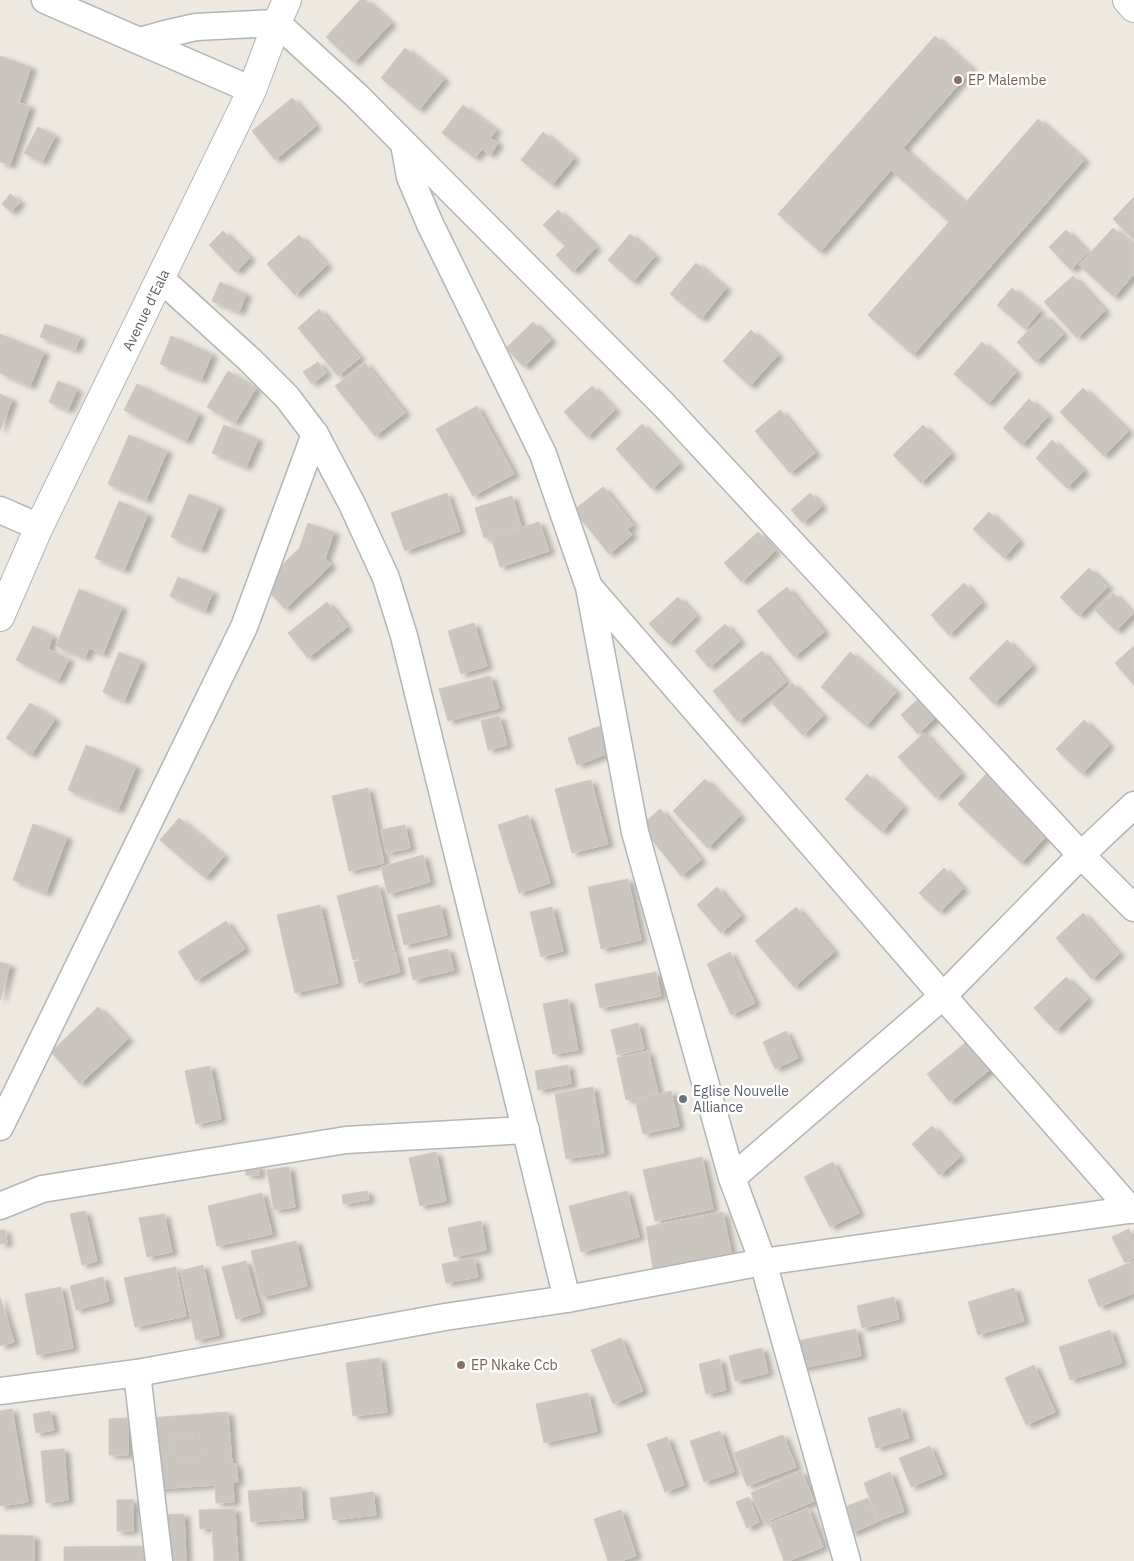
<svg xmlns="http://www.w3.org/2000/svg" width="1134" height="1561" viewBox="0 0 1134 1561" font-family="'IBM Plex Sans',sans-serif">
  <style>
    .building { fill: #cac5bf; stroke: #d2c8be; fill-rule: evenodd; filter: url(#shadow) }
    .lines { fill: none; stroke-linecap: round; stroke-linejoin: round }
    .minor-casing { stroke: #b1b5b9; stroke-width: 29 }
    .tertiary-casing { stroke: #b1b5b9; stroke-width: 30 }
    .minor { stroke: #fff; stroke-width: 26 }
    .tertiary { stroke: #fff; stroke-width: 28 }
    .education-dot { fill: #8d6e63; stroke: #fff; stroke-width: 2 }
    .worship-dot { fill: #6b7280; stroke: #fff; stroke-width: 2 }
    .labels { text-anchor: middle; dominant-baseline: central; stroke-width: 5; stroke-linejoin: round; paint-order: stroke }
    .education-label { font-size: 14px; fill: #785e54; stroke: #fff; text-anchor: start }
    .street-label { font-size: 14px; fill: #595e62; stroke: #fff }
    .worship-label { font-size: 14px; fill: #5b616d; stroke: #fff; text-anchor: start }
  </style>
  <defs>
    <filter id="shadow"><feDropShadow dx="5.5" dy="3" stdDeviation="2.5" flood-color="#0004"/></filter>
  </defs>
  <rect width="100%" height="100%" fill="#ede8e0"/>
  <!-- building -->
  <g class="building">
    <polygon points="360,0 366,0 391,23 354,63 326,37"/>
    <polygon points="935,36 972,69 903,148 965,203 1038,119 1084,160 913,355 868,315 949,222 891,170 820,252 778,214"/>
    <polygon points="405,48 444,79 419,110 381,78"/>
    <polygon points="0,56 31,67 19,103 30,106 10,165 0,162"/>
    <polygon points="292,98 316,126 275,160 252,131"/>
    <polygon points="463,105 496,130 490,138 498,143 490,155 482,149 475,158 442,133"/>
    <polygon points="38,127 55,136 42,162 24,153"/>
    <polygon points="543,132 574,158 552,185 521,160"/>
    <polygon points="10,194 20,202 11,212 2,204"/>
    <polygon points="1134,197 1134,240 1113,219"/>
    <polygon points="558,210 596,247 573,272 556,255 565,246 543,225"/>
    <polygon points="1113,228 1134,247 1134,274 1114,297 1079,265"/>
    <polygon points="1066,230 1088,253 1071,270 1049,247"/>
    <polygon points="223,231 250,258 236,272 209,245"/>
    <polygon points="630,234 655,256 633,282 608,260"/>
    <polygon points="299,235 327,265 295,295 267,264"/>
    <polygon points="696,263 726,288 701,319 670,294"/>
    <polygon points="1073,276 1105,311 1077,338 1044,302"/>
    <polygon points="220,282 246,294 239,312 212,301"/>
    <polygon points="1012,288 1040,311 1025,329 997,305"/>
    <polygon points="319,309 360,358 338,376 298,328"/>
    <polygon points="1044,315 1063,334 1036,362 1017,342"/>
    <polygon points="533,322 551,340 524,367 506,348"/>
    <polygon points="45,324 80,337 75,350 40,337"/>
    <polygon points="751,330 778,355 750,386 723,361"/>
    <polygon points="0,334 44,352 30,386 0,373"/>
    <polygon points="171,336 212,354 201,380 160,364"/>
    <polygon points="982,342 1016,372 988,404 954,374"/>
    <polygon points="318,362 326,373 312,384 303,372"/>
    <polygon points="365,363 405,413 375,436 335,386"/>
    <polygon points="228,371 256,388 235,423 207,407"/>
    <polygon points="58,381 77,389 68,410 49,402"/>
    <polygon points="137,384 199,414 186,441 124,410"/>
    <polygon points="592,386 615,410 587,437 564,412"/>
    <polygon points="1083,388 1128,431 1104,456 1060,412"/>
    <polygon points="0,394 12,400 0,430"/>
    <polygon points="1029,399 1048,416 1022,445 1003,428"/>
    <polygon points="477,406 514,474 473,496 436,429"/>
    <polygon points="780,410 815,453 790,473 755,431"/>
    <polygon points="642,424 679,464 652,489 616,449"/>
    <polygon points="224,425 258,439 246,467 212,453"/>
    <polygon points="923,425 951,454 921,483 893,455"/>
    <polygon points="129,435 167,451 146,500 108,484"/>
    <polygon points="1052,440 1084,471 1067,488 1036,458"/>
    <polygon points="603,487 633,525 627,529 632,535 609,554 574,510"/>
    <polygon points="447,493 460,531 405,551 391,513"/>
    <polygon points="810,493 822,506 803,523 791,510"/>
    <polygon points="189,494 219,506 201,550 171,537"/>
    <polygon points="512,496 521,526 484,538 475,508"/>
    <polygon points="119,501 148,514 124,570 95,558"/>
    <polygon points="989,512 1019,541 1004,558 973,529"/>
    <polygon points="539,522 549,551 500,567 491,537"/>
    <polygon points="308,523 334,532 322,567 296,558"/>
    <polygon points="758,532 775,551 742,582 724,563"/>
    <polygon points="308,540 331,565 285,609 262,584"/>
    <polygon points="1089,568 1108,587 1079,616 1060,597"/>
    <polygon points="178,577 213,592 205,611 170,596"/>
    <polygon points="964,583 982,603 949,635 931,615"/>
    <polygon points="787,587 824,632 794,657 757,611"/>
    <polygon points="79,589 122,607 103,654 89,648 85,658 56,646"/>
    <polygon points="1113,593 1133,614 1116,631 1095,610"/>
    <polygon points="678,597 696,616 669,644 649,624"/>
    <polygon points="327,602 347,627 308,658 288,633"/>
    <polygon points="474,623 487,666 461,674 448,631"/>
    <polygon points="725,624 740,641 709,668 695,651"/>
    <polygon points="33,626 53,636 48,649 69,659 58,681 16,660"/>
    <polygon points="1007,640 1032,666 994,704 969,678"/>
    <polygon points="1134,646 1134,685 1115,663"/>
    <polygon points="762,651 786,682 738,722 713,691"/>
    <polygon points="119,652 141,661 124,701 103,692"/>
    <polygon points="850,652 896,692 866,726 821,687"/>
    <polygon points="490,676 499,708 448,721 439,689"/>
    <polygon points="792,683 823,716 803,735 771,702"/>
    <polygon points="920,697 937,716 918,734 901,715"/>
    <polygon points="30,703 55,719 31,755 6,738"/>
    <polygon points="499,716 507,745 488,750 481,721"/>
    <polygon points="1084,720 1109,745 1082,774 1056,749"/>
    <polygon points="600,726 609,753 577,765 568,738"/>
    <polygon points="924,733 961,774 936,798 898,757"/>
    <polygon points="86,745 136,766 118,810 68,790"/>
    <polygon points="867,774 903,807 882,832 845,799"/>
    <polygon points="986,774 1049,833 1021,863 958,804"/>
    <polygon points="705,779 740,816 708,848 673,811"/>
    <polygon points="591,780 608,844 572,853 555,789"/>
    <polygon points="368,788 384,863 349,871 332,796"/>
    <polygon points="660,809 701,860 681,876 641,826"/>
    <polygon points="528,815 550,883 519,893 498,825"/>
    <polygon points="179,818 224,856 205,878 160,840"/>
    <polygon points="33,824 67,837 46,893 13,880"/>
    <polygon points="405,825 410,848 386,853 381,830"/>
    <polygon points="423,855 430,882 388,894 381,867"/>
    <polygon points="944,868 963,889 939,912 919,893"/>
    <polygon points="628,879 641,940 601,949 588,887"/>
    <polygon points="378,885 394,950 353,960 337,896"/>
    <polygon points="717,887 741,916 721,933 697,905"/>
    <polygon points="320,905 338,983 295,993 277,915"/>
    <polygon points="440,905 447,935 404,945 397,915"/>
    <polygon points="552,907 563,951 541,957 530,912"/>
    <polygon points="796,907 834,952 794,987 755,941"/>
    <polygon points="1083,913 1119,954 1092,979 1056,938"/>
    <polygon points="226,921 245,949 196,981 178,952"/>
    <polygon points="448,949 454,970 413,980 408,958"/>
    <polygon points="395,952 400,972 359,983 354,962"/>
    <polygon points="730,952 755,1003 731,1015 707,964"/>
    <polygon points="0,962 10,965 0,1000"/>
    <polygon points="656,972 661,996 600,1008 595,984"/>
    <polygon points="1066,977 1088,999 1056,1031 1034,1008"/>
    <polygon points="568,999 578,1050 553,1054 543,1004"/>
    <polygon points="98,1007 128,1039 80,1084 51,1052"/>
    <polygon points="638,1023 644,1049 617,1055 611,1030"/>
    <polygon points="786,1031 798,1058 775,1069 763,1042"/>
    <polygon points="970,1039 993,1067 950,1102 927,1074"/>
    <polygon points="648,1051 658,1093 626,1100 617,1058"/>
    <polygon points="568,1065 571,1084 538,1090 535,1071"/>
    <polygon points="210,1066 221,1119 196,1124 185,1071"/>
    <polygon points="593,1087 604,1153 566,1159 555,1094"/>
    <polygon points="671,1091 679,1126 643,1134 635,1100"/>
    <polygon points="932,1126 960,1157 940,1175 912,1144"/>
    <polygon points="436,1152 446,1201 420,1206 409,1158"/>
    <polygon points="702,1157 713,1209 655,1221 643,1170"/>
    <polygon points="833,1162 859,1213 830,1227 804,1177"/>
    <rect x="246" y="1166" width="13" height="9"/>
    <polygon points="289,1167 295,1207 274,1210 267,1170"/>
    <polygon points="367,1191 369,1200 343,1204 342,1195"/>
    <polygon points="627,1191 639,1237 581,1252 569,1206"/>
    <polygon points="262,1193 272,1234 217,1246 208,1206"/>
    <polygon points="85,1211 97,1261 82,1265 70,1214"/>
    <polygon points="723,1212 731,1253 653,1268 646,1227"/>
    <polygon points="164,1214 172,1252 147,1257 139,1218"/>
    <polygon points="481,1221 486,1250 454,1257 448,1228"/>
    <polygon points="1129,1229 1134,1240 1134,1258 1125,1263 1112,1237"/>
    <polygon points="0,1230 5,1230 7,1243 0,1244"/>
    <polygon points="296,1241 307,1286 261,1297 251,1251"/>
    <polygon points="474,1258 478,1277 446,1283 442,1264"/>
    <polygon points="246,1261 260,1312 236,1319 222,1267"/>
    <polygon points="1134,1261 1134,1293 1099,1307 1088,1280"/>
    <polygon points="203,1265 219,1335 196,1340 180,1271"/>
    <polygon points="176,1267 186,1316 135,1327 124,1278"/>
    <polygon points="103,1277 109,1301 76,1310 70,1286"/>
    <polygon points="61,1287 73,1348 37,1355 25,1294"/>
    <polygon points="1014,1288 1024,1321 978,1335 968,1302"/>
    <polygon points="0,1297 14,1342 0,1346"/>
    <polygon points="894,1297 899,1319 862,1328 857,1306"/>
    <polygon points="856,1329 861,1356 802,1368 797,1341"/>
    <polygon points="1110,1330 1122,1363 1070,1380 1059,1347"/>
    <polygon points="621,1338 643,1391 613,1404 591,1350"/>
    <polygon points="762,1348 768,1373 735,1381 729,1356"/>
    <polygon points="380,1358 387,1412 353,1416 346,1363"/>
    <polygon points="720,1359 726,1390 706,1394 699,1364"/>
    <polygon points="1034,1365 1055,1412 1026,1425 1005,1378"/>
    <polygon points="588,1393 597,1431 544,1443 536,1404"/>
    <polygon points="900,1408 909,1438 876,1448 868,1418"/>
    <polygon points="12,1409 28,1502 0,1506 0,1411"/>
    <polygon points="50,1411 54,1430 36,1433 33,1414"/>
    <path d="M228,1412L232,1464H236L238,1482H233L234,1502L216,1503L215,1485L156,1489L150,1418ZM199,1432L201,1458L175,1460L173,1434Z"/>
    <polygon points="128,1418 128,1455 109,1455 109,1419"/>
    <polygon points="720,1431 734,1472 704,1482 690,1441"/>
    <polygon points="199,1432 201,1458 175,1460 173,1434"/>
    <polygon points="783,1435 796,1467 747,1486 734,1453"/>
    <polygon points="667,1437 684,1485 665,1492 647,1444"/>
    <polygon points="930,1446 942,1474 911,1487 899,1458"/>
    <polygon points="64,1449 68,1500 46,1503 41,1451"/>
    <polygon points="801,1471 814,1501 764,1523 751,1493"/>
    <polygon points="890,1472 904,1511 878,1521 864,1483"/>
    <polygon points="301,1487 303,1518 251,1522 248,1491"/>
    <polygon points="373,1492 376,1515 333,1520 330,1498"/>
    <polygon points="749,1497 759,1522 747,1528 736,1502"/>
    <polygon points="868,1498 877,1522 851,1533 842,1508"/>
    <rect x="117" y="1500" width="16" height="31"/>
    <polygon points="808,1508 823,1547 788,1561 784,1561 770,1523"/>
    <polygon points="235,1509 238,1561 214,1561 212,1528 200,1529 199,1510"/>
    <polygon points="621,1510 636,1556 621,1561 608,1561 594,1519"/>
    <polygon points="184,1514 186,1561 163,1561 161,1515"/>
    <polygon points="0,1535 34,1536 34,1561 0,1561"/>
    <polygon points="146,1546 146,1561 64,1561 64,1547"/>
  </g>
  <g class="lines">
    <defs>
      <g id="minor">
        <polyline points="45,0 252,90"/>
        <polyline points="140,41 165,34 196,27 277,23 356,95 664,405 1081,855 1134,908"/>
        <polyline points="404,144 410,177 430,224 543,454 589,587 635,832 732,1178 763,1262 847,1561"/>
        <polyline points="161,279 250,360 287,397 315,434 352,504 386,578 404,636 567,1299"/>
        <polyline points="0,510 39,527"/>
        <polyline points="590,588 943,996 1131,1210"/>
        <polyline points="0,1127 244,627 315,434"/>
        <polyline points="732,1178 943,996 1081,855 1134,805"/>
        <polyline points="0,1206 42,1189 346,1140 526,1130"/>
        <polyline points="137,1373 159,1561"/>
        <polyline points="0,1391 137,1373 445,1317 567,1299 763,1262 1134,1209"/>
      </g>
      <g id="tertiary">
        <polyline points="1127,0 1134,8"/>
        <polyline points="0,617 39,527 252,90 277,23 287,0"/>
      </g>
    </defs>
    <!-- minor casing -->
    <use href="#minor" class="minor-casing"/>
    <!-- tertiary casing -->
    <use href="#tertiary" class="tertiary-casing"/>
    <!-- minor -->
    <use href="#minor" class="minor"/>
    <!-- tertiary -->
    <use href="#tertiary" class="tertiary"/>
  </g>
  <!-- markers -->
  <g class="education-dot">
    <circle cx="958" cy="80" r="5"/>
    <circle cx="461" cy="1365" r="5"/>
  </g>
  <circle class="worship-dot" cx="683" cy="1099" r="5"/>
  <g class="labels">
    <!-- education labels -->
    <g class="education-label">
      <text x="968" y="80">EP Malembe</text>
      <text x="471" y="1365">EP Nkake Ccb</text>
    </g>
    <!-- street labels -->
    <g class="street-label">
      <text transform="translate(146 310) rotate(-64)">Avenue d'Eala</text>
    </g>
    <!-- worship labels -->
    <g class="worship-label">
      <text x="693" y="1091">Eglise Nouvelle<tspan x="693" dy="16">Alliance</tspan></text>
    </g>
  </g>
</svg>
